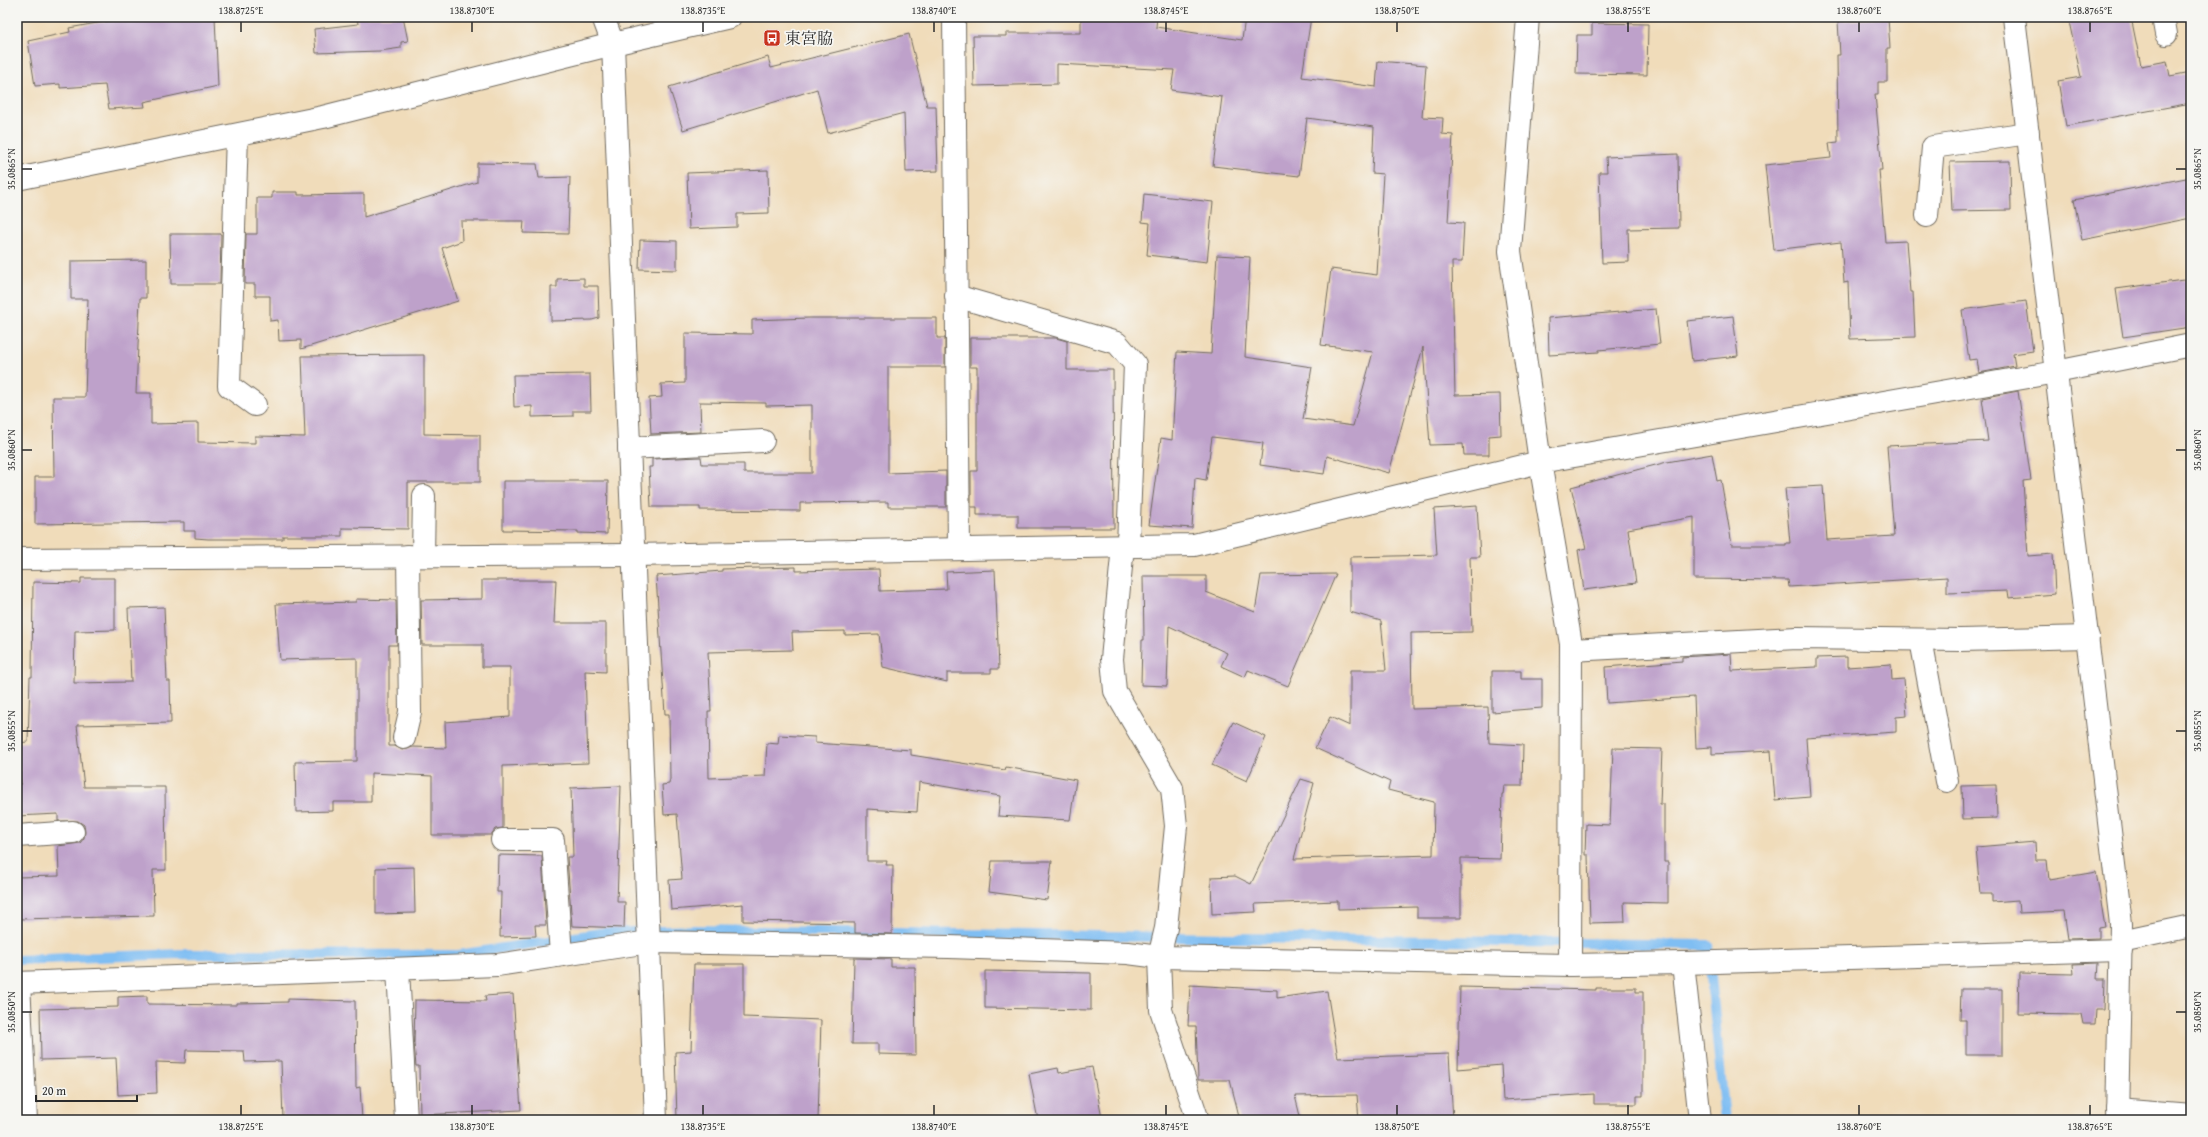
<svg xmlns="http://www.w3.org/2000/svg" width="2208" height="1137" viewBox="0 0 2208 1137" font-family="'Gentium Book Plus','Noto Serif JP',serif">
  <style>
    .lines { fill: none; stroke-linecap: round; stroke-linejoin: round }
    .stream { stroke: #7fbef3; stroke-width: 10 }
    .building { fill: #bea1ca }
    .minor-casing { stroke: #70695d; stroke-width: 24 }
    .tertiary-casing { stroke: #70695d; stroke-width: 24 }
    .minor { stroke: #fff; stroke-width: 22 }
    .tertiary { stroke: #fff; stroke-width: 22 }
    .ticks { fill: none; stroke: #2b2b2b; stroke-width: 1.5 }
    .labels { text-anchor: middle; dominant-baseline: central; stroke-width: 3.5; stroke-linejoin: round; paint-order: stroke }
    .poi-label { font-size: 16px; fill: #2b2b2b; stroke: #f6f6f2; text-anchor: start }
    .neatline { fill: none; stroke: #2b2b2b; stroke-width: 1.5 }
    .ticks-label { font-size: 10px; text-anchor: middle; fill: #2b2b2b }
  </style>
  <rect width="100%" height="100%" fill="#f6f6f2"/>
  <filter id="ink" filterUnits="userSpaceOnUse"><feTurbulence type="fractalNoise" baseFrequency=".025" numOctaves="2"/><feDisplacementMap in="SourceGraphic" scale="8" xChannelSelector="R" yChannelSelector="G"/><feConvolveMatrix kernelMatrix="1 2 1 2 8 2 1 2 1" color-interpolation-filters="sRGB"/></filter>
  <filter id="wash" filterUnits="userSpaceOnUse"><feTurbulence type="fractalNoise" baseFrequency=".012" numOctaves="4" result="noise"/><feDisplacementMap in="SourceGraphic" scale="16" xChannelSelector="R" yChannelSelector="G"/><feGaussianBlur stdDeviation="0.9" result="paint"/><feColorMatrix in="noise" values="0 0 0 0 0 0 0 0 0 0 0 0 0 0 0 0 0 1.4 0 .05"/><feComposite in="paint" operator="in"/></filter>
  <g filter="url(#wash)">
    <rect width="100%" height="100%" fill="#f0dcba"/>
    <g class="lines">
      <!-- stream -->
      <polyline class="stream" points="17,960 181,954 458,955 600,933 695,930 1708,945 1725,1120"/>
    </g>
    <g id="blocks">
      <!-- building -->
      <g class="building">
        <polygon points="131,17 215,17 218,86 144,102 145,107 109,109 105,85 60,88 60,84 35,86 28,41 70,32 69,28"/>
        <polygon points="357,17 403,17 408,41 401,42 401,48 380,51 316,53 314,29 358,24"/>
        <polygon points="1081,17 1119,19 1119,17 1157,17 1156,27 1242,40 1245,17 1278,21 1279,17 1311,17 1302,77 1376,87 1378,61 1426,65 1422,117 1443,118 1442,134 1453,135 1448,222 1464,223 1462,262 1452,262 1455,395 1500,394 1501,435 1489,436 1489,455 1464,455 1463,444 1430,445 1423,347 1389,473 1327,456 1324,474 1260,465 1263,443 1212,437 1206,480 1195,478 1192,528 1149,525 1161,438 1172,440 1177,352 1211,354 1217,255 1250,257 1245,357 1312,367 1303,419 1353,426 1373,352 1321,345 1331,269 1377,275 1383,174 1372,173 1374,127 1307,118 1299,176 1213,166 1222,97 1171,90 1174,70 1057,64 1057,84 974,86 973,36 1006,36 1006,33 1081,33"/>
        <polygon points="2068,17 2131,17 2141,66 2167,61 2170,76 2191,72 2191,103 2066,126 2058,81 2081,77"/>
        <polygon points="1888,18 1890,48 1887,48 1887,82 1878,82 1878,94 1875,94 1882,170 1879,170 1885,242 1906,241 1910,292 1913,292 1915,337 1850,339 1848,282 1844,283 1841,242 1774,250 1765,165 1831,158 1829,143 1838,142 1837,55 1840,55 1838,21"/>
        <polygon points="1592,23 1648,24 1647,75 1576,74 1577,35 1592,35"/>
        <polygon points="909,34 927,106 936,106 938,171 906,172 904,113 828,133 817,89 683,130 669,87 768,57 771,68"/>
        <polygon points="1678,154 1679,228 1628,229 1629,262 1602,263 1599,172 1607,172 1606,157"/>
        <polygon points="2010,161 2011,210 1952,211 1950,162"/>
        <polygon points="477,163 537,164 539,178 570,177 568,234 523,233 524,221 461,221 462,241 442,248 458,301 301,349 301,340 279,341 278,320 270,321 270,296 255,296 255,284 245,284 246,234 257,234 257,198 272,198 272,192 298,192 298,195 364,194 364,217 477,182"/>
        <polygon points="768,170 769,213 737,214 737,227 689,229 687,173"/>
        <polygon points="2191,177 2191,218 2082,240 2074,200"/>
        <polygon points="1144,194 1213,202 1207,262 1147,255 1150,223 1142,222"/>
        <polygon points="170,234 221,234 220,284 171,284"/>
        <polygon points="640,240 677,241 677,270 639,269"/>
        <polygon points="146,260 146,298 140,298 136,393 151,393 151,424 198,423 198,442 255,443 255,436 305,437 302,356 424,355 424,434 480,435 480,482 408,482 408,529 342,528 342,536 283,536 283,539 208,539 195,538 195,531 184,531 184,522 35,524 35,477 54,477 53,397 85,397 88,299 71,299 71,261"/>
        <polygon points="584,278 584,286 598,286 599,318 592,320 551,321 551,287 557,287 557,279"/>
        <polygon points="2191,279 2191,327 2123,337 2116,289"/>
        <polygon points="2026,301 2033,351 2013,354 2015,366 1979,373 1977,359 1969,360 1962,310"/>
        <polygon points="1656,309 1660,344 1599,350 1599,352 1549,355 1548,318"/>
        <polygon points="1733,316 1738,356 1692,361 1687,321"/>
        <polygon points="809,318 937,318 937,338 945,338 945,367 888,367 888,473 946,471 946,507 888,507 888,502 800,503 800,511 700,510 700,507 651,507 649,467 652,467 652,459 701,457 702,464 744,464 744,473 812,473 812,405 766,406 766,403 700,402 701,432 651,434 649,398 662,397 661,384 685,383 685,333 752,334 752,320"/>
        <polygon points="970,338 1056,338 1067,341 1067,370 1113,370 1114,528 1018,528 1018,515 977,515 977,507 971,507 971,471 977,471 977,367 970,367"/>
        <polygon points="590,374 591,411 573,411 573,416 532,417 532,406 514,407 513,375"/>
        <polygon points="2018,391 2031,480 2023,481 2028,556 2053,554 2055,594 2009,598 2008,591 1947,593 1947,577 1789,587 1788,580 1694,579 1694,517 1628,529 1636,583 1584,590 1578,550 1586,548 1571,487 1667,462 1712,454 1717,481 1721,480 1732,545 1786,545 1786,543 1790,543 1785,488 1823,486 1827,540 1894,536 1887,446 1988,441 1982,398"/>
        <polygon points="503,481 608,481 607,534 578,533 578,531 503,530"/>
        <polygon points="1477,506 1480,557 1470,557 1472,632 1411,633 1412,709 1488,707 1489,743 1523,745 1522,786 1504,786 1503,794 1502,794 1500,859 1461,858 1461,918 1417,918 1417,907 1338,909 1338,901 1255,904 1256,912 1212,914 1211,877 1235,876 1251,884 1301,779 1314,783 1294,859 1433,855 1434,802 1388,790 1390,782 1315,748 1330,717 1350,726 1350,670 1386,670 1381,621 1350,612 1350,557 1437,555 1434,509"/>
        <polygon points="796,567 796,571 879,569 880,591 947,589 946,572 995,570 999,669 991,669 991,673 947,673 947,682 883,667 879,634 845,635 845,631 792,632 793,650 708,652 711,711 708,711 709,778 765,776 767,743 778,744 779,735 815,737 815,743 911,750 911,755 1005,770 1006,767 1076,780 1070,820 998,816 1000,796 919,782 917,812 867,809 867,861 887,861 886,865 893,865 892,934 855,933 855,923 743,921 743,904 671,910 669,880 682,879 677,814 664,815 662,785 669,784 670,779 669,714 665,714 656,576 722,571 722,569"/>
        <polygon points="1336,574 1288,686 1248,670 1245,677 1221,666 1227,653 1169,626 1167,686 1141,685 1142,640 1144,640 1143,576 1206,576 1206,592 1255,612 1261,575"/>
        <polygon points="81,578 115,578 115,630 75,631 74,683 131,682 128,608 164,607 167,681 170,681 171,723 77,725 84,787 165,787 166,870 153,870 154,916 17,919 17,877 59,876 58,846 80,843 84,838 85,832 84,825 78,821 58,821 58,814 17,816 17,784 21,784 17,743 28,742 30,677 32,677 33,582 81,583"/>
        <polygon points="482,580 556,580 554,623 606,623 606,672 585,671 588,763 503,766 503,828 495,829 491,835 432,835 432,776 371,773 371,802 333,802 333,811 296,812 295,762 357,761 357,658 280,660 276,604 356,602 356,599 396,600 397,645 389,645 389,746 395,746 402,750 413,747 446,748 445,722 510,717 510,667 482,667 482,645 422,645 421,600 482,599"/>
        <polygon points="1731,654 1732,671 1817,667 1817,658 1847,657 1847,667 1891,664 1892,680 1904,679 1907,716 1896,717 1896,732 1806,738 1810,797 1775,800 1771,751 1712,754 1712,747 1696,748 1694,697 1607,703 1605,667 1682,661 1682,657"/>
        <polygon points="1492,671 1521,671 1521,679 1542,679 1542,708 1492,712"/>
        <polygon points="1233,722 1266,737 1247,781 1212,765"/>
        <polygon points="1613,748 1662,749 1660,804 1664,804 1664,862 1668,862 1668,903 1624,902 1625,922 1590,923 1588,855 1585,855 1586,824 1610,825"/>
        <polygon points="1996,785 1997,818 1963,819 1962,786"/>
        <polygon points="621,786 617,902 625,902 624,928 572,926 567,857 573,857 571,788"/>
        <polygon points="2035,842 2036,860 2047,860 2049,880 2096,872 2105,927 2099,928 2099,938 2068,939 2064,911 2019,913 2018,900 1992,902 1992,894 1980,894 1976,847"/>
        <polygon points="498,855 542,856 546,925 535,925 536,936 500,937 501,892 497,892"/>
        <polygon points="992,861 1052,861 1047,900 989,892"/>
        <polygon points="414,867 415,913 376,914 376,868"/>
        <polygon points="854,958 891,959 891,967 915,967 916,1055 878,1054 878,1044 852,1044"/>
        <polygon points="2098,963 2097,979 2105,979 2104,1010 2096,1010 2095,1024 2083,1024 2081,1014 2018,1013 2019,973 2074,974 2073,964"/>
        <polygon points="694,964 744,964 744,1017 821,1020 818,1120 677,1120 675,1052 691,1051"/>
        <polygon points="985,971 1091,973 1091,1010 985,1008"/>
        <polygon points="1190,985 1277,990 1277,998 1327,991 1338,1058 1449,1054 1453,1120 1359,1120 1357,1095 1295,1096 1301,1120 1240,1120 1230,1080 1198,1080 1196,1026 1188,1026"/>
        <polygon points="1460,987 1596,990 1596,988 1636,988 1636,992 1643,992 1643,1096 1637,1096 1637,1104 1594,1104 1594,1094 1503,1100 1501,1065 1458,1069"/>
        <polygon points="1961,989 2002,989 2002,1055 1966,1055 1966,1020 1960,1020"/>
        <polygon points="513,994 521,1110 420,1115 419,1066 416,1066 414,1044 415,1000 486,1001 485,996"/>
        <polygon points="147,996 147,1004 237,1005 237,1003 288,1002 288,999 355,1001 356,1088 360,1087 362,1120 283,1120 281,1061 245,1062 244,1051 186,1050 185,1063 156,1062 157,1093 118,1095 116,1058 41,1060 40,1009 118,1007 118,997"/>
        <polygon points="1092,1067 1102,1117 1087,1120 1038,1120 1029,1074 1058,1068 1059,1073"/>
      </g>
    </g>
  </g>
  <g filter="url(#ink)">
    <use href="#blocks" fill-opacity="0" stroke="#70695d" stroke-width="1"/>
    <g class="lines">
      <defs>
        <g id="minor">
          <polyline points="603,17 613,44 656,1120"/>
          <polyline points="954,17 959,549"/>
          <polyline points="1528,17 1510,251 1540,462 1571,644 1570,965"/>
          <polyline points="2014,17 2121,924 2117,1120"/>
          <polyline points="2163,17 2166,34"/>
          <polyline points="237,135 229,386 255,405"/>
          <polyline points="1927,216 1933,147 2028,133"/>
          <polyline points="956,296 1117,343 1135,364 1128,546"/>
          <polyline points="629,448 763,441"/>
          <polyline points="1123,546 1112,659 1115,691 1172,788 1176,826 1166,928 1159,957 1161,1010 1198,1120"/>
          <polyline points="423,556 424,496"/>
          <polyline points="17,559 633,555 1194,545 1540,462 2056,372 2191,345"/>
          <polyline points="1921,640 1947,781"/>
          <polyline points="1571,650 1797,638 1960,640 2088,637"/>
          <polyline points="404,738 410,712 408,556"/>
          <polyline points="17,836 73,832"/>
          <polyline points="502,840 553,840 561,955"/>
          <polyline points="2121,941 2191,926"/>
          <polyline points="1683,963 2121,950"/>
          <polyline points="398,969 406,1120"/>
          <polyline points="17,983 497,965 649,942 949,947 1128,953 1159,957 1570,965 1683,963 1700,1120"/>
          <polyline points="19,983 26,1120"/>
          <polyline points="2117,1109 2191,1115"/>
        </g>
        <polyline id="tertiary" points="17,179 323,117 613,44 730,17"/>
      </defs>
      <!-- minor casing -->
      <use href="#minor" class="minor-casing"/>
      <!-- tertiary casing -->
      <use href="#tertiary" class="tertiary-casing"/>
      <!-- minor -->
      <use href="#minor" class="minor"/>
      <!-- tertiary -->
      <use href="#tertiary" class="tertiary"/>
    </g>
  </g>
  <!-- ticks -->
  <path class="ticks" d="M241,22V32M472,22V32M703,22V32M934,22V32M1166,22V32M1397,22V32M1628,22V32M1859,22V32M2090,22V32M22,169H32M2176,169H2186M22,450H32M2176,450H2186M22,731H32M2176,731H2186M22,1012H32M2176,1012H2186M241,1105V1115M472,1105V1115M703,1105V1115M934,1105V1115M1166,1105V1115M1397,1105V1115M1628,1105V1115M1859,1105V1115M2090,1105V1115"/>
  <!-- icons -->
  <defs>
    <symbol id="bus-square" viewBox="-11 -11 22 22"><rect x="-9" y="-9" width="18" height="18" rx="4" fill="#c8321e" stroke="#f6f6f2"/><path d="M-5-6H5V4H4V6H2V4H-2V6H-4V4H-5ZM-3.5-4V0h7V-4ZM-3.5 1.2v1.5H-2V1.2ZM2 1.2v1.5H3.5V1.2Z" fill="#fff"/></symbol>
  </defs>
  <g fill-rule="evenodd">
    <use href="#bus-square" x="762" y="28" width="20" height="20"/>
  </g>
  <g class="labels">
    <!-- poi labels -->
    <g class="poi-label">
      <text x="785" y="38">東宮脇</text>
    </g>
  </g>
  <!-- margin -->
  <rect width="2208" height="1137" fill="none" stroke="#f6f6f2" stroke-width="44"/>
  <!-- scale -->
  <path d="M36 1095v6h101v-6" fill="none" stroke="#2b2b2b" stroke-width="2"/>
  <text x="42" y="1095" font-size="12" fill="#2b2b2b" stroke="#f6f6f2" stroke-width="3" paint-order="stroke">20 m</text>
  <rect x="22" y="22" width="2164" height="1093" class="neatline"/>
  <g class="ticks-label">
    <text x="241" y="14">138.8725°E</text>
    <text x="472" y="14">138.8730°E</text>
    <text x="703" y="14">138.8735°E</text>
    <text x="934" y="14">138.8740°E</text>
    <text x="1166" y="14">138.8745°E</text>
    <text x="1397" y="14">138.8750°E</text>
    <text x="1628" y="14">138.8755°E</text>
    <text x="1859" y="14">138.8760°E</text>
    <text x="2090" y="14">138.8765°E</text>
    <text transform="translate(11 169) rotate(-90)" y="4">35.0865°N</text>
    <text transform="translate(2197 169) rotate(-90)" y="4">35.0865°N</text>
    <text transform="translate(11 450) rotate(-90)" y="4">35.0860°N</text>
    <text transform="translate(2197 450) rotate(-90)" y="4">35.0860°N</text>
    <text transform="translate(11 731) rotate(-90)" y="4">35.0855°N</text>
    <text transform="translate(2197 731) rotate(-90)" y="4">35.0855°N</text>
    <text transform="translate(11 1012) rotate(-90)" y="4">35.0850°N</text>
    <text transform="translate(2197 1012) rotate(-90)" y="4">35.0850°N</text>
    <text x="241" y="1130">138.8725°E</text>
    <text x="472" y="1130">138.8730°E</text>
    <text x="703" y="1130">138.8735°E</text>
    <text x="934" y="1130">138.8740°E</text>
    <text x="1166" y="1130">138.8745°E</text>
    <text x="1397" y="1130">138.8750°E</text>
    <text x="1628" y="1130">138.8755°E</text>
    <text x="1859" y="1130">138.8760°E</text>
    <text x="2090" y="1130">138.8765°E</text>
  </g>
</svg>
